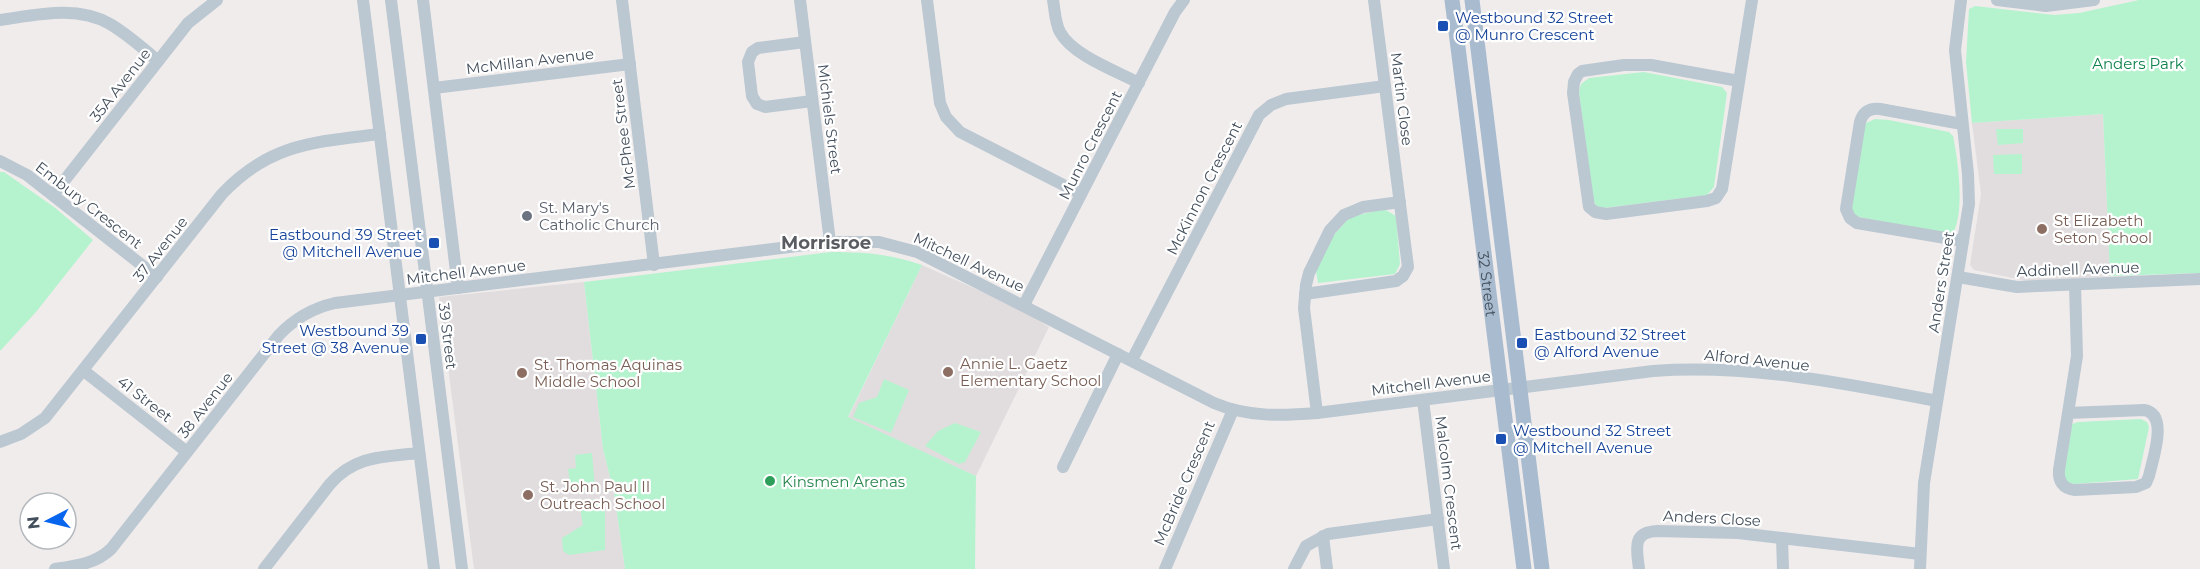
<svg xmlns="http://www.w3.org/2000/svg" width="2200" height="569" viewBox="0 0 2200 569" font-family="Montserrat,sans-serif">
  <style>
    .education { fill: #e1ddde }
    .green { fill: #b5f3cf }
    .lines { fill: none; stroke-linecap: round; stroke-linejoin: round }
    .minor { stroke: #bbc7d1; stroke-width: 12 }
    .major { stroke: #a9bbcf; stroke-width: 15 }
    .transit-dot { fill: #1a4fb4; stroke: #fff; stroke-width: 2 }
    .worship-dot { fill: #6b7280; stroke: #fff; stroke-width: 2 }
    .education-dot { fill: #8d6e63; stroke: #fff; stroke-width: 2 }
    .leisure-dot { fill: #2e9e5b; stroke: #fff; stroke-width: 2 }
    .labels { text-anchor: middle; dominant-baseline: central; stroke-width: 4.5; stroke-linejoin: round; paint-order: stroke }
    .transit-label { font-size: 15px; fill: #164399; stroke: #fff; text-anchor: start }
    .street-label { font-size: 15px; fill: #434f5c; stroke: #fff }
    .park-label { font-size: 15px; fill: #0e834c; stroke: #fff }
    .worship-label { font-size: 15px; fill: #5b616d; stroke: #fff; text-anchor: start }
    .education-label { font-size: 15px; fill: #785e54; stroke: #fff; text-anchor: start }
    .leisure-label { font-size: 15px; fill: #27864d; stroke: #fff; text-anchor: start }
    .quarter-label { font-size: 18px; font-weight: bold; fill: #595d62; stroke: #fff }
  </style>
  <rect width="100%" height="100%" fill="#f0ecec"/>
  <!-- education -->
  <g class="education">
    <polygon points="2103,114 2110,276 2032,282 1974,270 1970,265 1981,194 1972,123"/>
    <polygon points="922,265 1021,309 1049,327 976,476 848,418"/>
    <polygon points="584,282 603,449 614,493 625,569 474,569 439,297"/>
  </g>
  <!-- green -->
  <g class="green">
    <polygon points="2139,0 2200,0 2200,273 2110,276 2103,114 1972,123 1966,62 1969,9 1975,6 2054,15 2079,13"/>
    <polygon points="1644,72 1722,87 1727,93 1714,187 1707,195 1604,208 1596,206 1593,199 1579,92 1581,84 1589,78"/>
    <path d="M1875,119L1889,120L1949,132L1953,136C1958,160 1965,212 1953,233L1946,234L1854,216L1851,208L1863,130L1866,123Z"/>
    <polygon points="1996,129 2023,129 2023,143 1998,145"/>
    <polygon points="2022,154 2022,174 1994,174 1993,155"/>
    <polygon points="0,172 4,172 54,207 93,240 36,312 0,351"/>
    <polygon points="1384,209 1396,216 1400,264 1395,274 1318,283 1316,271 1332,237 1350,217"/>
    <path d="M831,252C865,252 890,254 922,265L848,417L976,476L975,569H625L614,493L603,449L584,282Z"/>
    <polygon points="884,379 909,390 891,433 853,417 859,403 877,397"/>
    <polygon points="2141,419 2147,422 2149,427 2138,479 2075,484 2067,483 2064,475 2072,424 2078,422"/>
    <polygon points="955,423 981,432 965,462 959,464 925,446 938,431"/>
    <polygon points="592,453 595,489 571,491 568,469 576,468 575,455"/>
    <polygon points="603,499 605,512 605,550 569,555 563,551 562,538 583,525 579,501"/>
  </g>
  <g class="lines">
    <!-- minor -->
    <g class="minor">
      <polyline points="363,0 434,569"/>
      <polyline points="391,0 462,569"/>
      <polyline points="423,0 458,288"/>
      <polyline points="622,0 654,265"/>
      <polyline points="800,0 830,242"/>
      <polyline points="927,0 940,103 946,117 960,132 1081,194"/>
      <path d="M1053,0C1055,11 1055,23 1060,32C1072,55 1116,71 1139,83"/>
      <polyline points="1997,0 2046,6 2094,0"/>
      <path d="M0,20C37,15 76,5 110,24C127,34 143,48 158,61"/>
      <polyline points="805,42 758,48 752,52 748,62 752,96 757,104 765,107 812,101"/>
      <polyline points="1739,81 1651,65 1624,65 1582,71 1578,74 1574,82 1573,93 1589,207 1595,212 1606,214 1707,201 1716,198 1722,189 1752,0"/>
      <polyline points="434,88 630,64"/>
      <path d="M1962,124L1880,109C1869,108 1863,112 1860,122L1846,209L1850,218L1857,223L1963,241"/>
      <polyline points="0,161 27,175 157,277"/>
      <polyline points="53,195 188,23 217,0"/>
      <polyline points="1958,277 2017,287 2200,279"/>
      <polyline points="1305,294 1396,281 1403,276 1408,267 1374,0"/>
      <polyline points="1024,305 1175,12 1184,0"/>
      <polyline points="1132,360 1259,115 1271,105 1286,99 1385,86"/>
      <polyline points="84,371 187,452"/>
      <polyline points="1423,400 1444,569"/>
      <polyline points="1317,413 1304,308 1306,285 1309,273 1330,230 1344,215 1363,207 1400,202"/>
      <path d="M2068,413L2144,410C2169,414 2153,458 2149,476L2146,483L2136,487L2075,490C2063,489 2058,481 2059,470L2077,356L2075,285"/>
      <path d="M0,442L21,434L45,418L222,194C270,143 315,142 380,134"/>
      <polyline points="1063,467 1118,354"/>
      <polyline points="1323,536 1327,569"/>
      <polyline points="1782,538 1783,569"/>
      <path d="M55,569C76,566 95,564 111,549L279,335C295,318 313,308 335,303L830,242H879L917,252L1214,403C1247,417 1281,416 1317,413L1653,371C1749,364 1844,383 1937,401"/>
      <path d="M264,569L330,484C355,455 384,457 419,453"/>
      <polyline points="1165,569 1233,410"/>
      <polyline points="1294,569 1306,546 1328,534 1438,519"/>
      <path d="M1639,569C1637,550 1631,532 1657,531L1738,533L1920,554"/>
      <polyline points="1920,569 1924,483 1969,204 1968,174 1955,50 1961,0"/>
    </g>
    <!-- major -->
    <g class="major">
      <path id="s1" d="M1452,0L1524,569"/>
      <polyline points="1472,0 1542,569"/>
    </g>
  </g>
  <!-- markers -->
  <g class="transit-dot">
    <rect x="1437" y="20" width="12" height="12" rx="3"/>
    <rect x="428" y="237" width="12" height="12" rx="3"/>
    <rect x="415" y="333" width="12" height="12" rx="3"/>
    <rect x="1516" y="337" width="12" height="12" rx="3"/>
    <rect x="1495" y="433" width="12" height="12" rx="3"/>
  </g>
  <circle class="worship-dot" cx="527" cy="216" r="6"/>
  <g class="education-dot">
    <circle cx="2042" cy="229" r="6"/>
    <circle cx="948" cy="372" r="6"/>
    <circle cx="522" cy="373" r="6"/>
    <circle cx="528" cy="495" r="6"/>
  </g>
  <circle class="leisure-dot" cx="770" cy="481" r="6"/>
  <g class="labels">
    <!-- transit labels -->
    <g class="transit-label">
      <text x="1455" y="17">Westbound 32 Street<tspan x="1455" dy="17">@ Munro Crescent</tspan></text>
      <text x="422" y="234" text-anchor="end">Eastbound 39 Street<tspan x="422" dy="17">@ Mitchell Avenue</tspan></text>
      <text x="409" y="330" text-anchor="end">Westbound 39<tspan x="409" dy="17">Street @ 38 Avenue</tspan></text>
      <text x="1534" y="334">Eastbound 32 Street<tspan x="1534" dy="17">@ Alford Avenue</tspan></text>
      <text x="1513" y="430">Westbound 32 Street<tspan x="1513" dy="17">@ Mitchell Avenue</tspan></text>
    </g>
    <!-- street labels -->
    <g class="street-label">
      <text transform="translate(530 61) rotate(-7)">McMillan Avenue</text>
      <text transform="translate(120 85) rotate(-52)">35A Avenue</text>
      <text transform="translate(1402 99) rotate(83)">Martin Close</text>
      <text transform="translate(830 119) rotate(83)">Michiels Street</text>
      <text transform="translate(623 134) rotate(-97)">McPhee Street</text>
      <text transform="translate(1090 145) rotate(-63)">Munro Crescent</text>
      <text transform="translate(1204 188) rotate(-63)">McKinnon Crescent</text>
      <text transform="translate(89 205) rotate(38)">Embury Crescent</text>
      <text transform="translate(160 249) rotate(-52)">37 Avenue</text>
      <text transform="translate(969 262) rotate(25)">Mitchell Avenue</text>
      <text transform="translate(2078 269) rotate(-2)">Addinell Avenue</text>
      <text transform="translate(466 272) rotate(-7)">Mitchell Avenue</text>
      <text transform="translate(1941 282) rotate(-81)">Anders Street</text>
      <text stroke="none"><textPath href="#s1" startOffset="286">32 Street</textPath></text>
      <text transform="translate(448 336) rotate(83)">39 Street</text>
      <text transform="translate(1757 360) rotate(6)">Alford Avenue</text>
      <text transform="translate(1431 383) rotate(-7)">Mitchell Avenue</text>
      <text transform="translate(145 399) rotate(38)">41 Street</text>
      <text transform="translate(205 405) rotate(-52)">38 Avenue</text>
      <text transform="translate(1184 483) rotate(-67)">McBride Crescent</text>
      <text transform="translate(1449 483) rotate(83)">Malcolm Crescent</text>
      <text transform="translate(1712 518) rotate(3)">Anders Close</text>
    </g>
    <!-- park labels -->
    <g class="park-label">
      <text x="2138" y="63">Anders Park</text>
    </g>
    <!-- worship labels -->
    <g class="worship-label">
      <text x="539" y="207">St. Mary's<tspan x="539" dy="17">Catholic Church</tspan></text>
    </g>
    <!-- education labels -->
    <g class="education-label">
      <text x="2054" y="220">St Elizabeth<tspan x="2054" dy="17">Seton School</tspan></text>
      <text x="960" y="363">Annie L. Gaetz<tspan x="960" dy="17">Elementary School</tspan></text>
      <text x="534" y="364">St. Thomas Aquinas<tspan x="534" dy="17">Middle School</tspan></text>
      <text x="540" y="486">St. John Paul II<tspan x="540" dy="17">Outreach School</tspan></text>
    </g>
    <!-- leisure labels -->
    <g class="leisure-label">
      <text x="782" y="481">Kinsmen Arenas</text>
    </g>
    <!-- quarter labels -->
    <g class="quarter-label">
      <text x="826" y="243">Morrisroe</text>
    </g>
  </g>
  <!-- north arrow -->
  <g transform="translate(48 521) rotate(263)"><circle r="28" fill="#ffffff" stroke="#b4b9be" stroke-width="1.5"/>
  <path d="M0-4.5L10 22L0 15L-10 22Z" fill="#0765ee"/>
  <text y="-9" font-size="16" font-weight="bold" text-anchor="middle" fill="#434f5c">N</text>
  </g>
</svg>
